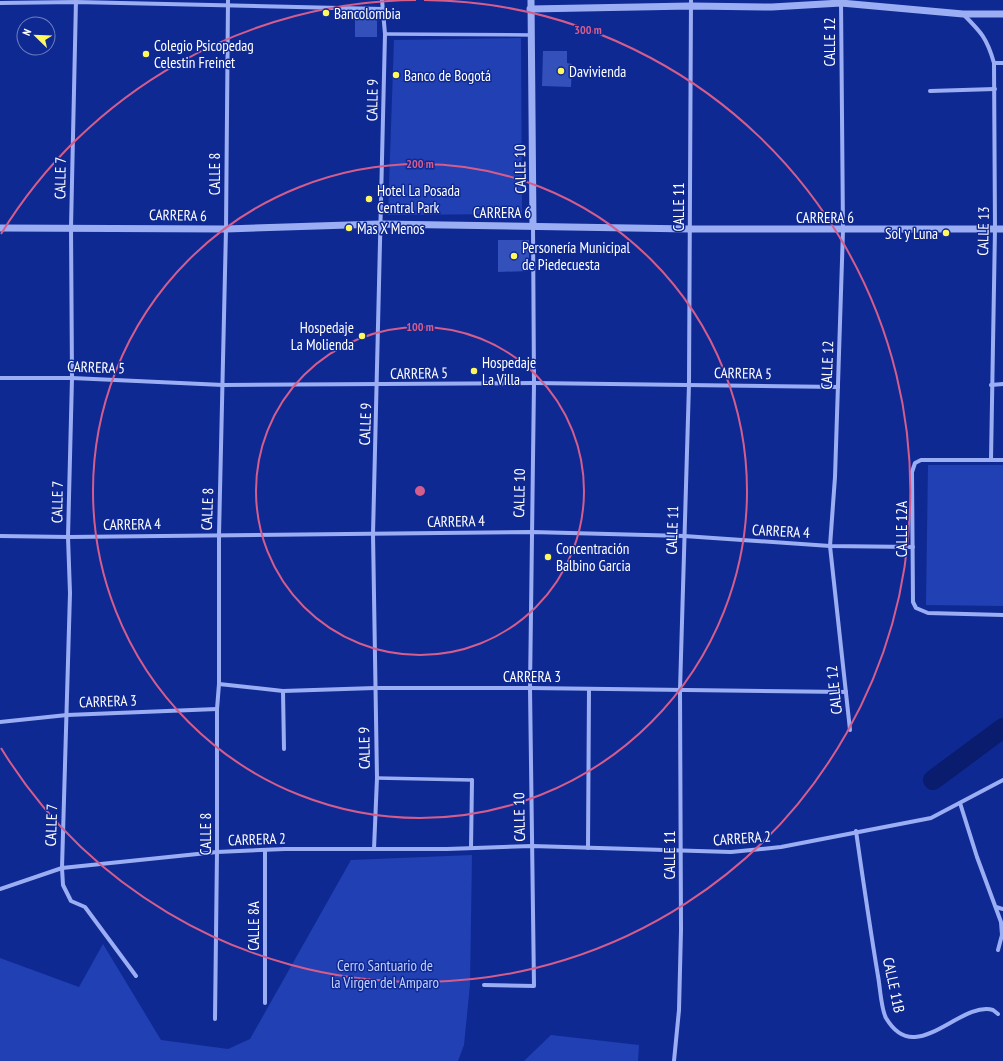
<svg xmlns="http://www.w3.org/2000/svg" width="1003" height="1061" viewBox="0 0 1003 1061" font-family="'PT Sans Narrow',sans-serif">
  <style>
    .green { fill: #2140b3 }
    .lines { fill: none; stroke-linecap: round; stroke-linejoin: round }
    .river { stroke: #091c6e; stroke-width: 20 }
    .building { fill: #3350bb }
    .pedestrian { stroke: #9baef4; stroke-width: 3.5 }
    .minor { stroke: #9baef4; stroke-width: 4 }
    .tertiary { stroke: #9baef4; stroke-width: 7 }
    .ring { fill: none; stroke: #d45d8c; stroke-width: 2 }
    .poi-dot { fill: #fff75e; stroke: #0f2993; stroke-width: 1.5 }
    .labels { text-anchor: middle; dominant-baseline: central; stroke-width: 3; stroke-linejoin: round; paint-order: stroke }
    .poi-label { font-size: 15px; fill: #fff; stroke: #0f2993; text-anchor: start }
    .street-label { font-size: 15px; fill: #fff; stroke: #0f2993 }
    .park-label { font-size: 15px; fill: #c3d0fe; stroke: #0f2993 }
    .centre { fill: #d45d8c; stroke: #0f2993; stroke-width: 2 }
    .ring-label { font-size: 12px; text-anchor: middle; font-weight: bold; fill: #d45d8c; stroke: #0f2993; stroke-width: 3; stroke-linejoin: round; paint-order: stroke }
  </style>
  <rect width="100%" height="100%" fill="#0f2993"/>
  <!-- green -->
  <g class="green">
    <polygon points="521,38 522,214 388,215 394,40"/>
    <polygon points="928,465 1003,465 1003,606 926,605"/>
    <polygon points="472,855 470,985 464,1045 458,1061 0,1061 0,958 79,987 103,944 161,1040 228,1049 250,1039 351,860"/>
    <polygon points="551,1035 639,1045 638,1061 524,1061"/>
  </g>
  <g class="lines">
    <!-- river -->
    <polyline class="river" points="933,780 1003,728"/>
  </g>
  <!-- building -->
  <g class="building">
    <rect x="355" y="12" width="22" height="25"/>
    <polygon points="543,51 567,51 567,63 572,64 571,87 542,86"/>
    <polygon points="498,240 529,240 529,271 498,272"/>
  </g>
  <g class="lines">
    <!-- pedestrian -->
    <g class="pedestrian">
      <polyline points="385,34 531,35"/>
      <polyline points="377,778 472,780"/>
    </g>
    <!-- minor -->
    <g class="minor">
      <polyline points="76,0 71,227 72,378 68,537 70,593 62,868 63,885 71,901 85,907 136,976"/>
      <polyline points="841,2 843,230 835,477 830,546 850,730"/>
      <polyline points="0,3 76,2 382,9"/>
      <path d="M963,14C981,32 987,38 994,63L995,229L991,460"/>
      <polyline points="994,63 1003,63"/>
      <polyline points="930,91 995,89"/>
      <polyline points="0,378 72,378 223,385 534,383 838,387"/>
      <polyline points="991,385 1003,384"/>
      <polyline points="1003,460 921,460 915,463 912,472 913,602 916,608 928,613 1003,615"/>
      <polyline points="0,536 68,537 532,532 684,536 830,546 913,547"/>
      <polyline points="219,684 283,691 375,688 530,688 846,692"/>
      <polyline points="283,691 284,749"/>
      <polyline points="0,722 67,715 217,709"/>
      <polyline points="960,803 977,857 1001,922 1002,935 998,950"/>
      <path d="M856,831C863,880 870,928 878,976C880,986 881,1009 886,1018C892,1028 902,1038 915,1037C939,1036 970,1003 993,1010L998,1014"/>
      <polyline points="471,848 472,780"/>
      <polyline points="588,848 589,689"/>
      <polyline points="374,849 377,778 373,534 385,34 382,0"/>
      <polyline points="265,850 265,1003"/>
      <polyline points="0,889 62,868 217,852 285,849 447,849 532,846 731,852 781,847 931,818 1003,780"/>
      <polyline points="996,907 1003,909"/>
      <polyline points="484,985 534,986 530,688 534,383 533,226"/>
      <polyline points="215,1019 217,852 217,709 219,684 219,535 226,229 228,0"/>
      <polyline points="674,1061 679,1010 681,930 680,690 689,384 691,0"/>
    </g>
    <!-- tertiary -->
    <g class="tertiary">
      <polyline points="531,0 533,226"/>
      <polyline points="530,9 691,6 772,7 841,3 963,14 1003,14"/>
      <polyline points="0,228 226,229 380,224 690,229 1003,229"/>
    </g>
  </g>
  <!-- distance rings -->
  <g class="ring">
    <circle cx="420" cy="491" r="164"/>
    <circle cx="420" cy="491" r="327"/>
    <path d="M1 234A491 491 0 0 1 416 0M424 0A491 491 0 1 1 1 748"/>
  </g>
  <!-- markers -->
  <g class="poi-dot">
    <circle cx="326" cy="13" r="4"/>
    <circle cx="146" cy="54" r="4"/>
    <circle cx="561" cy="71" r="4"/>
    <circle cx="396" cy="75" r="4"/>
    <circle cx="369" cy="199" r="4"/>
    <circle cx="349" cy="228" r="4"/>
    <circle cx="946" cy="233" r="4"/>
    <circle cx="514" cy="256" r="4"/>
    <circle cx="362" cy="336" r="4"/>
    <circle cx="474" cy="371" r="4"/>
    <circle cx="548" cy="557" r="4"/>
  </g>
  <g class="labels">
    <!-- poi labels -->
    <g class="poi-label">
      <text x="334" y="13">Bancolombia</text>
      <text x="154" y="45">Colegio Psicopedag<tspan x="154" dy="17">Celestin Freinet</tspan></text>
      <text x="569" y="71">Davivienda</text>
      <text x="404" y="75">Banco de Bogotá</text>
      <text x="377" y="190">Hotel La Posada<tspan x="377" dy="17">Central Park</tspan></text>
      <text x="357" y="228">Mas X Menos</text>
      <text x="938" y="233" text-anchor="end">Sol y Luna</text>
      <text x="522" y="247">Personería Municipal<tspan x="522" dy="17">de Piedecuesta</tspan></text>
      <text x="354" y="327" text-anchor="end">Hospedaje<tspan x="354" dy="17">La Molienda</tspan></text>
      <text x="482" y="362">Hospedaje<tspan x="482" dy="17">La Villa</tspan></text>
      <text x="556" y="548">Concentración<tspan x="556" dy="17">Balbino Garcia</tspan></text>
    </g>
    <!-- street labels -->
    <g class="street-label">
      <text transform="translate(829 42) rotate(-90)">CALLE 12</text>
      <text transform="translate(372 100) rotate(-89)">CALLE 9</text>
      <text transform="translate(520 169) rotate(-91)">CALLE 10</text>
      <text transform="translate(214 174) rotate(-90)">CALLE 8</text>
      <text transform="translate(60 178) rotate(-89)">CALLE 7</text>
      <text transform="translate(678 207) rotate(-90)">CALLE 11</text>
      <text x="502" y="212">CARRERA 6</text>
      <text transform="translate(178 215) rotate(1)">CARRERA 6</text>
      <text x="825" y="217">CARRERA 6</text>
      <text transform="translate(983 231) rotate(-89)">CALLE 13</text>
      <text transform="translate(827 365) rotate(-88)">CALLE 12</text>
      <text transform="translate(96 367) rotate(2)">CARRERA 5</text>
      <text transform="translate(419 373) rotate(-1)">CARRERA 5</text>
      <text transform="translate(743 373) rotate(1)">CARRERA 5</text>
      <text transform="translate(365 424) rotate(-88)">CALLE 9</text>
      <text transform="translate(519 493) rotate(-89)">CALLE 10</text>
      <text transform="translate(57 502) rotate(-89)">CALLE 7</text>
      <text transform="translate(207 509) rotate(-88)">CALLE 8</text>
      <text transform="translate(456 521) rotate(-1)">CARRERA 4</text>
      <text transform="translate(132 524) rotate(-1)">CARRERA 4</text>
      <text transform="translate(901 529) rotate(-90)">CALLE 12A</text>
      <text transform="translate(672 530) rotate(-88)">CALLE 11</text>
      <text transform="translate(781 531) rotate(3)">CARRERA 4</text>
      <text x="532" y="676">CARRERA 3</text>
      <text transform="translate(834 690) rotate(-96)">CALLE 12</text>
      <text transform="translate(108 701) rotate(-2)">CARRERA 3</text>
      <text transform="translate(364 748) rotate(-91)">CALLE 9</text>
      <text transform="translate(519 817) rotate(-91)">CALLE 10</text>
      <text transform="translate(51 825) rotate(-88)">CALLE 7</text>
      <text transform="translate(205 834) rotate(-90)">CALLE 8</text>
      <text transform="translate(742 838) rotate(-4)">CARRERA 2</text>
      <text transform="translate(257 839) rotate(-2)">CARRERA 2</text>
      <text transform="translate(669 855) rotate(-90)">CALLE 11</text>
      <text transform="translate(253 926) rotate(-90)">CALLE 8A</text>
      <text transform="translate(894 985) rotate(78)">CALLE 11B</text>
    </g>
    <!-- park labels -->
    <g class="park-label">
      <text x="385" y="965">Cerro Santuario de<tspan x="385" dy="17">la Virgen del Amparo</tspan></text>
    </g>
  </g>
  <circle cx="420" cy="491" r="6" class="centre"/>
  <g class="ring-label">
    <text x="588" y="34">300 m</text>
    <text x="420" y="168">200 m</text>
    <text x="420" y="331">100 m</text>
  </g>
  <!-- north arrow -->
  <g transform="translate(36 36) rotate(293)"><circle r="19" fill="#0f2993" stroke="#6f7fbe"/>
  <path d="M0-3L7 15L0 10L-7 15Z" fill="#fff75e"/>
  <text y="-6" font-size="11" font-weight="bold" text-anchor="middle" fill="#ffffff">N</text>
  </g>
</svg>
